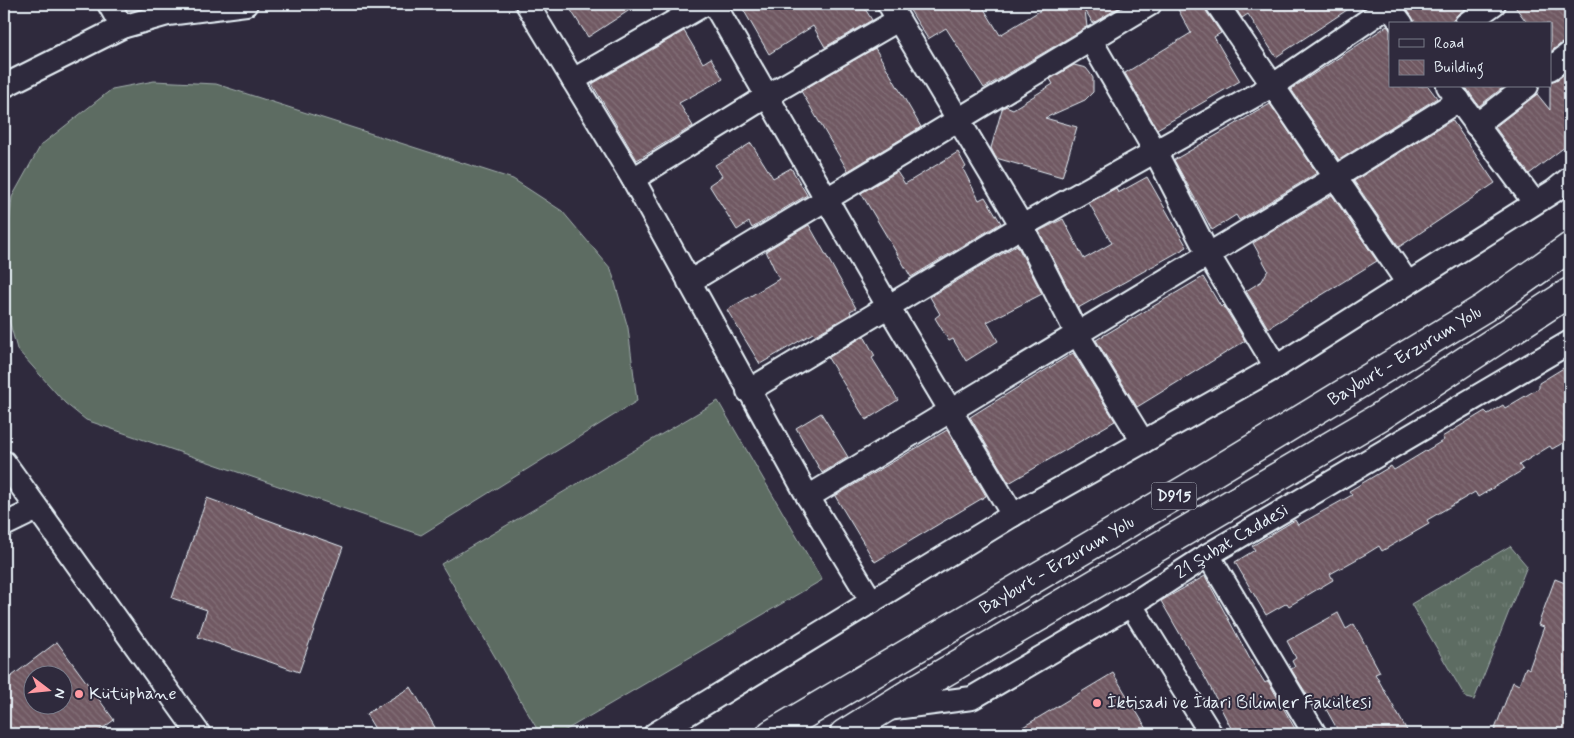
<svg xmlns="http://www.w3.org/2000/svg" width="1574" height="738" viewBox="0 0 1574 738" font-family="Mynerve,sans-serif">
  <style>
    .grass { fill: url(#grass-tufts); stroke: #a2aead }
    .pitch { fill: #5d6c62; stroke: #a2aead }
    .building { fill: url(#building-back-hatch); stroke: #e8f1f8; fill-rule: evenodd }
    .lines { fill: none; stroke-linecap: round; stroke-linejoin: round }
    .street-casing { stroke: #e8f1f8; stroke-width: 26 }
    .highway-casing { stroke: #e8f1f8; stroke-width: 31 }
    .street { stroke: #2f2a3d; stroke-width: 22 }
    .highway { stroke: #2f2a3d; stroke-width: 28 }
    .poi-dot { fill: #ff9aa2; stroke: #2f2a3d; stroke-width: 2 }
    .labels { text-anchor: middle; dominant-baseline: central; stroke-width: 4; stroke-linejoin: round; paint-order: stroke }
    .shield { fill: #2f2a3d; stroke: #b0b5c0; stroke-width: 1 }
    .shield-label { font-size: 16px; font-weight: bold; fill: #e8f1f8 }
    .street-label { font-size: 18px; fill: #e8f1f8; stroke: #2f2a3d }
    .poi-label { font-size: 18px; fill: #e8f1f8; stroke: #2f2a3d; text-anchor: start }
  </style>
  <defs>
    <pattern id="grass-tufts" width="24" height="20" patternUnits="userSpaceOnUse" patternTransform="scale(1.25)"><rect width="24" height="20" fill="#5d6c62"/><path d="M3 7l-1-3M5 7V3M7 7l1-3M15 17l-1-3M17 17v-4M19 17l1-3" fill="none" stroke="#748179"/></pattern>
    <pattern id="building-back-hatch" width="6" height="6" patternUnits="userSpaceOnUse" patternTransform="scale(1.25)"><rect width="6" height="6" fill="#705962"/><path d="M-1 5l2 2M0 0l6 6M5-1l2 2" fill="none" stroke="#847179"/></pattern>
  </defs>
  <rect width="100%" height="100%" fill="#2f2a3d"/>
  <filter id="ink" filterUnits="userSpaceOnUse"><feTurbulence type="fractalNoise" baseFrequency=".02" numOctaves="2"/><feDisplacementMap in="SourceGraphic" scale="10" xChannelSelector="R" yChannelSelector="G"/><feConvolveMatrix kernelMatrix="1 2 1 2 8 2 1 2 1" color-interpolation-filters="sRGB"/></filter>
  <g filter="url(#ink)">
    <!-- grass -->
    <polygon class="grass" points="1510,546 1527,566 1474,700 1466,698 1411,604"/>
    <!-- pitch -->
    <g class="pitch">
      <polygon points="154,81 216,84 513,179 562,211 611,269 628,328 637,401 421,535 86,420 65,403 17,349 4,302 4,271 12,197 41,145 112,89"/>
      <polygon points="718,401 822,580 559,734 540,734 441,564"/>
    </g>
    <!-- building -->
    <g class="building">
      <polygon points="567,4 639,4 588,37"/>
      <polygon points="740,4 862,4 872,20 825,47 813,26 769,54"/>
      <polygon points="906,4 981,4 1000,35 1051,4 1125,4 1093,23 1085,10 1087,27 984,88 946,28 928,39"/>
      <polygon points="1175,4 1204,4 1206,11 1221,33 1214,37 1240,81 1157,129 1125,73 1191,33"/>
      <polygon points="1233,4 1356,4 1276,57 1248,14 1242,18"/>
      <polygon points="1403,4 1472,4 1458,14 1450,24 1416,24"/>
      <polygon points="1513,4 1559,4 1570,18 1570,40 1562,43 1550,52 1550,24 1528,24"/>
      <polygon points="1387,26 1390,30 1390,86 1428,86 1437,98 1339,160 1291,89"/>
      <polygon points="684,31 703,63 711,58 723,79 679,103 693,126 637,160 592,84"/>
      <polygon points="875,48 921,127 848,171 801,91"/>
      <polygon points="1074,65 1086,68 1090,73 1093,78 1093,92 1085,100 1045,118 1077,127 1062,177 996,158 991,148 1002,109 1006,106 1013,109 1053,84 1050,79"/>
      <polygon points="1570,70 1570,143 1529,174 1495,127 1537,94 1550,110 1550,82 1558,79"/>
      <polygon points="1465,86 1505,86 1479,106"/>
      <polygon points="1270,104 1317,173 1239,220 1236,215 1212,230 1174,160"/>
      <polygon points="1452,120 1495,183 1399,247 1354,181"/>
      <polygon points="751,143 773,178 791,168 807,195 752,228 749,222 737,230 709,185 722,176 715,165"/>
      <polygon points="958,152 966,167 963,169 979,200 985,197 1001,223 911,277 861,193 897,172 905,184"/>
      <polygon points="1147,177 1187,247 1078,308 1039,231 1063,219 1084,259 1112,243 1089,203 1116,188 1118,193"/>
      <polygon points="1332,195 1377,261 1268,328 1246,291 1262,281 1268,270 1253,243"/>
      <polygon points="809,225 856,308 850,311 851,314 815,335 813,333 760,364 727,310 779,279 766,251"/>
      <polygon points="1017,245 1042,294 987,322 998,341 966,361 953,339 949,341 935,318 940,314 930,297"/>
      <polygon points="1203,277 1221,307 1223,305 1245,341 1137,407 1096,340"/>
      <polygon points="864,336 875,356 872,358 898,400 866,420 828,358"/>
      <polygon points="1073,353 1115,421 1009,483 970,417"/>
      <polygon points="1570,364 1570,439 1552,449 1550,446 1519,465 1523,470 1478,497 1475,492 1427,520 1429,524 1382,551 1379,546 1366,554 1330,574 1333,580 1289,606 1287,603 1266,615 1235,562 1255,550 1252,546 1295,520 1298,525 1352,495 1349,491 1391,466 1394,470 1444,440 1442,437 1485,411 1488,414 1503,405 1505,408 1539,388 1539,383"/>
      <polygon points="821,413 848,457 822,473 796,428"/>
      <polygon points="947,430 986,496 875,562 835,496"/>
      <polygon points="207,498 343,547 299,672 198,637 207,610 172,598"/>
      <polygon points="1205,576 1251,661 1265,683 1268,681 1298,734 1234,734 1207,681 1161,601"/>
      <polygon points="1555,579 1570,585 1570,734 1493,734 1513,682 1519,685 1526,667 1529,669 1544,627 1538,625"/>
      <polygon points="1338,613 1346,629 1354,624 1380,672 1375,674 1409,734 1340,734 1322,702 1314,706 1291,669 1295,667 1292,661 1296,658 1287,641"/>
      <path d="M57,642L114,720L95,734H4V682ZM32,676H62V706H32Z"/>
      <polygon points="1113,673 1150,734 1011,734"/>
      <polygon points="411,687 439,734 378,734 366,714"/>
    </g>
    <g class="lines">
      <defs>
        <g id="street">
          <polyline points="109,4 122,27"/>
          <polyline points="527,4 633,179 808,497 872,602"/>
          <polyline points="714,4 888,306 1013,515"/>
          <polyline points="889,4 1022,226 1077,334 1143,442"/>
          <polyline points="1217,4 1407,282"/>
          <polyline points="1387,4 1402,24"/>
          <polyline points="1466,24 1494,4"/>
          <polyline points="1090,39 1155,151 1208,254 1276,367"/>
          <polyline points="1550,69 1570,53"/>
          <polyline points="573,80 705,4"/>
          <polyline points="4,86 122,27 168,14 246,4"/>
          <polyline points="1448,86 1534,202"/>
          <polyline points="1476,125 1527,86"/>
          <polyline points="633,179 767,96 898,20"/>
          <polyline points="689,282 1150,4"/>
          <polyline points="748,391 1022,226 1272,86 1389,6"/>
          <polyline points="4,462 199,734"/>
          <polyline points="808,497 1336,177 1459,100"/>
          <polyline points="4,525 37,509"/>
          <polyline points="1208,555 1315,734"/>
          <polyline points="1131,605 1211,734"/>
          <path id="s1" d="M887,709L972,698L1131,605L1208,555L1570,342"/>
          <polyline points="655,734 1013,515 1276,367 1554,191 1570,178"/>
        </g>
        <g id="highway">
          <path id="s2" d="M771,734L1188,488L1484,308L1570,247"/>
          <polyline points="844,734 921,686 1381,416 1570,292"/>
        </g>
      </defs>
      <!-- street casing -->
      <use href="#street" class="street-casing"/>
      <!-- highway casing -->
      <use href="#highway" class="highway-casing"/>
      <!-- street -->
      <use href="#street" class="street"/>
      <!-- highway -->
      <use href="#highway" class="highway"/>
    </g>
  </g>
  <!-- markers -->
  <g class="poi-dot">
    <circle cx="79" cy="694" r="5"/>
    <circle cx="1097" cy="703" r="5"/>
  </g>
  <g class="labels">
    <!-- shield labels -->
    <rect class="shield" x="1151.5" y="482.5" width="45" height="27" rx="4"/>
    <g class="shield-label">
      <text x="1174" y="496">D915</text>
    </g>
    <!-- street labels -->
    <g class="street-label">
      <text stroke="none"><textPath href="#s2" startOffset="738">Bayburt - Erzurum Yolu</textPath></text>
      <text stroke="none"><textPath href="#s1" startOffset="389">21 Şubat Caddesi</textPath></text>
      <text stroke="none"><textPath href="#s2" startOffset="332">Bayburt - Erzurum Yolu</textPath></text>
    </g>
    <!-- poi labels -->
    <g class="poi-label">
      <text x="89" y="694">Kütüphane</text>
      <text x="1107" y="703">İktisadi ve İdari Bilimler Fakültesi</text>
    </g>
  </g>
  <!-- margin -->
  <rect width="1574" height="738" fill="none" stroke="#2f2a3d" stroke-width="20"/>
  <rect x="10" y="10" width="1554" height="718" fill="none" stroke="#e8f1f8" stroke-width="2" filter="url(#ink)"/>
  <!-- legend -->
  <rect x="1389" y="22" width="162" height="65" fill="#2f2a3d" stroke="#797a88"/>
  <rect x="1399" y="39" width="25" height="8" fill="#2f2a3d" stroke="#797a88"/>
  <text x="1434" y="48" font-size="15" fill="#e8f1f8">Road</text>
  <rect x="1399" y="60" width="25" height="15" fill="url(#building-back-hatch)" stroke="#797a88"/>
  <text x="1434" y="72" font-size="15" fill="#e8f1f8">Building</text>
  <!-- north arrow -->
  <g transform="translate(48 690) rotate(106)"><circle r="24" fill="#2f2a3d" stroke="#797a88"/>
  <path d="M0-4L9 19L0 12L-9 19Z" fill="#ff9aa2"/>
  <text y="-8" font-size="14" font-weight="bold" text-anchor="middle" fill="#e8f1f8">N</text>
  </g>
</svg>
